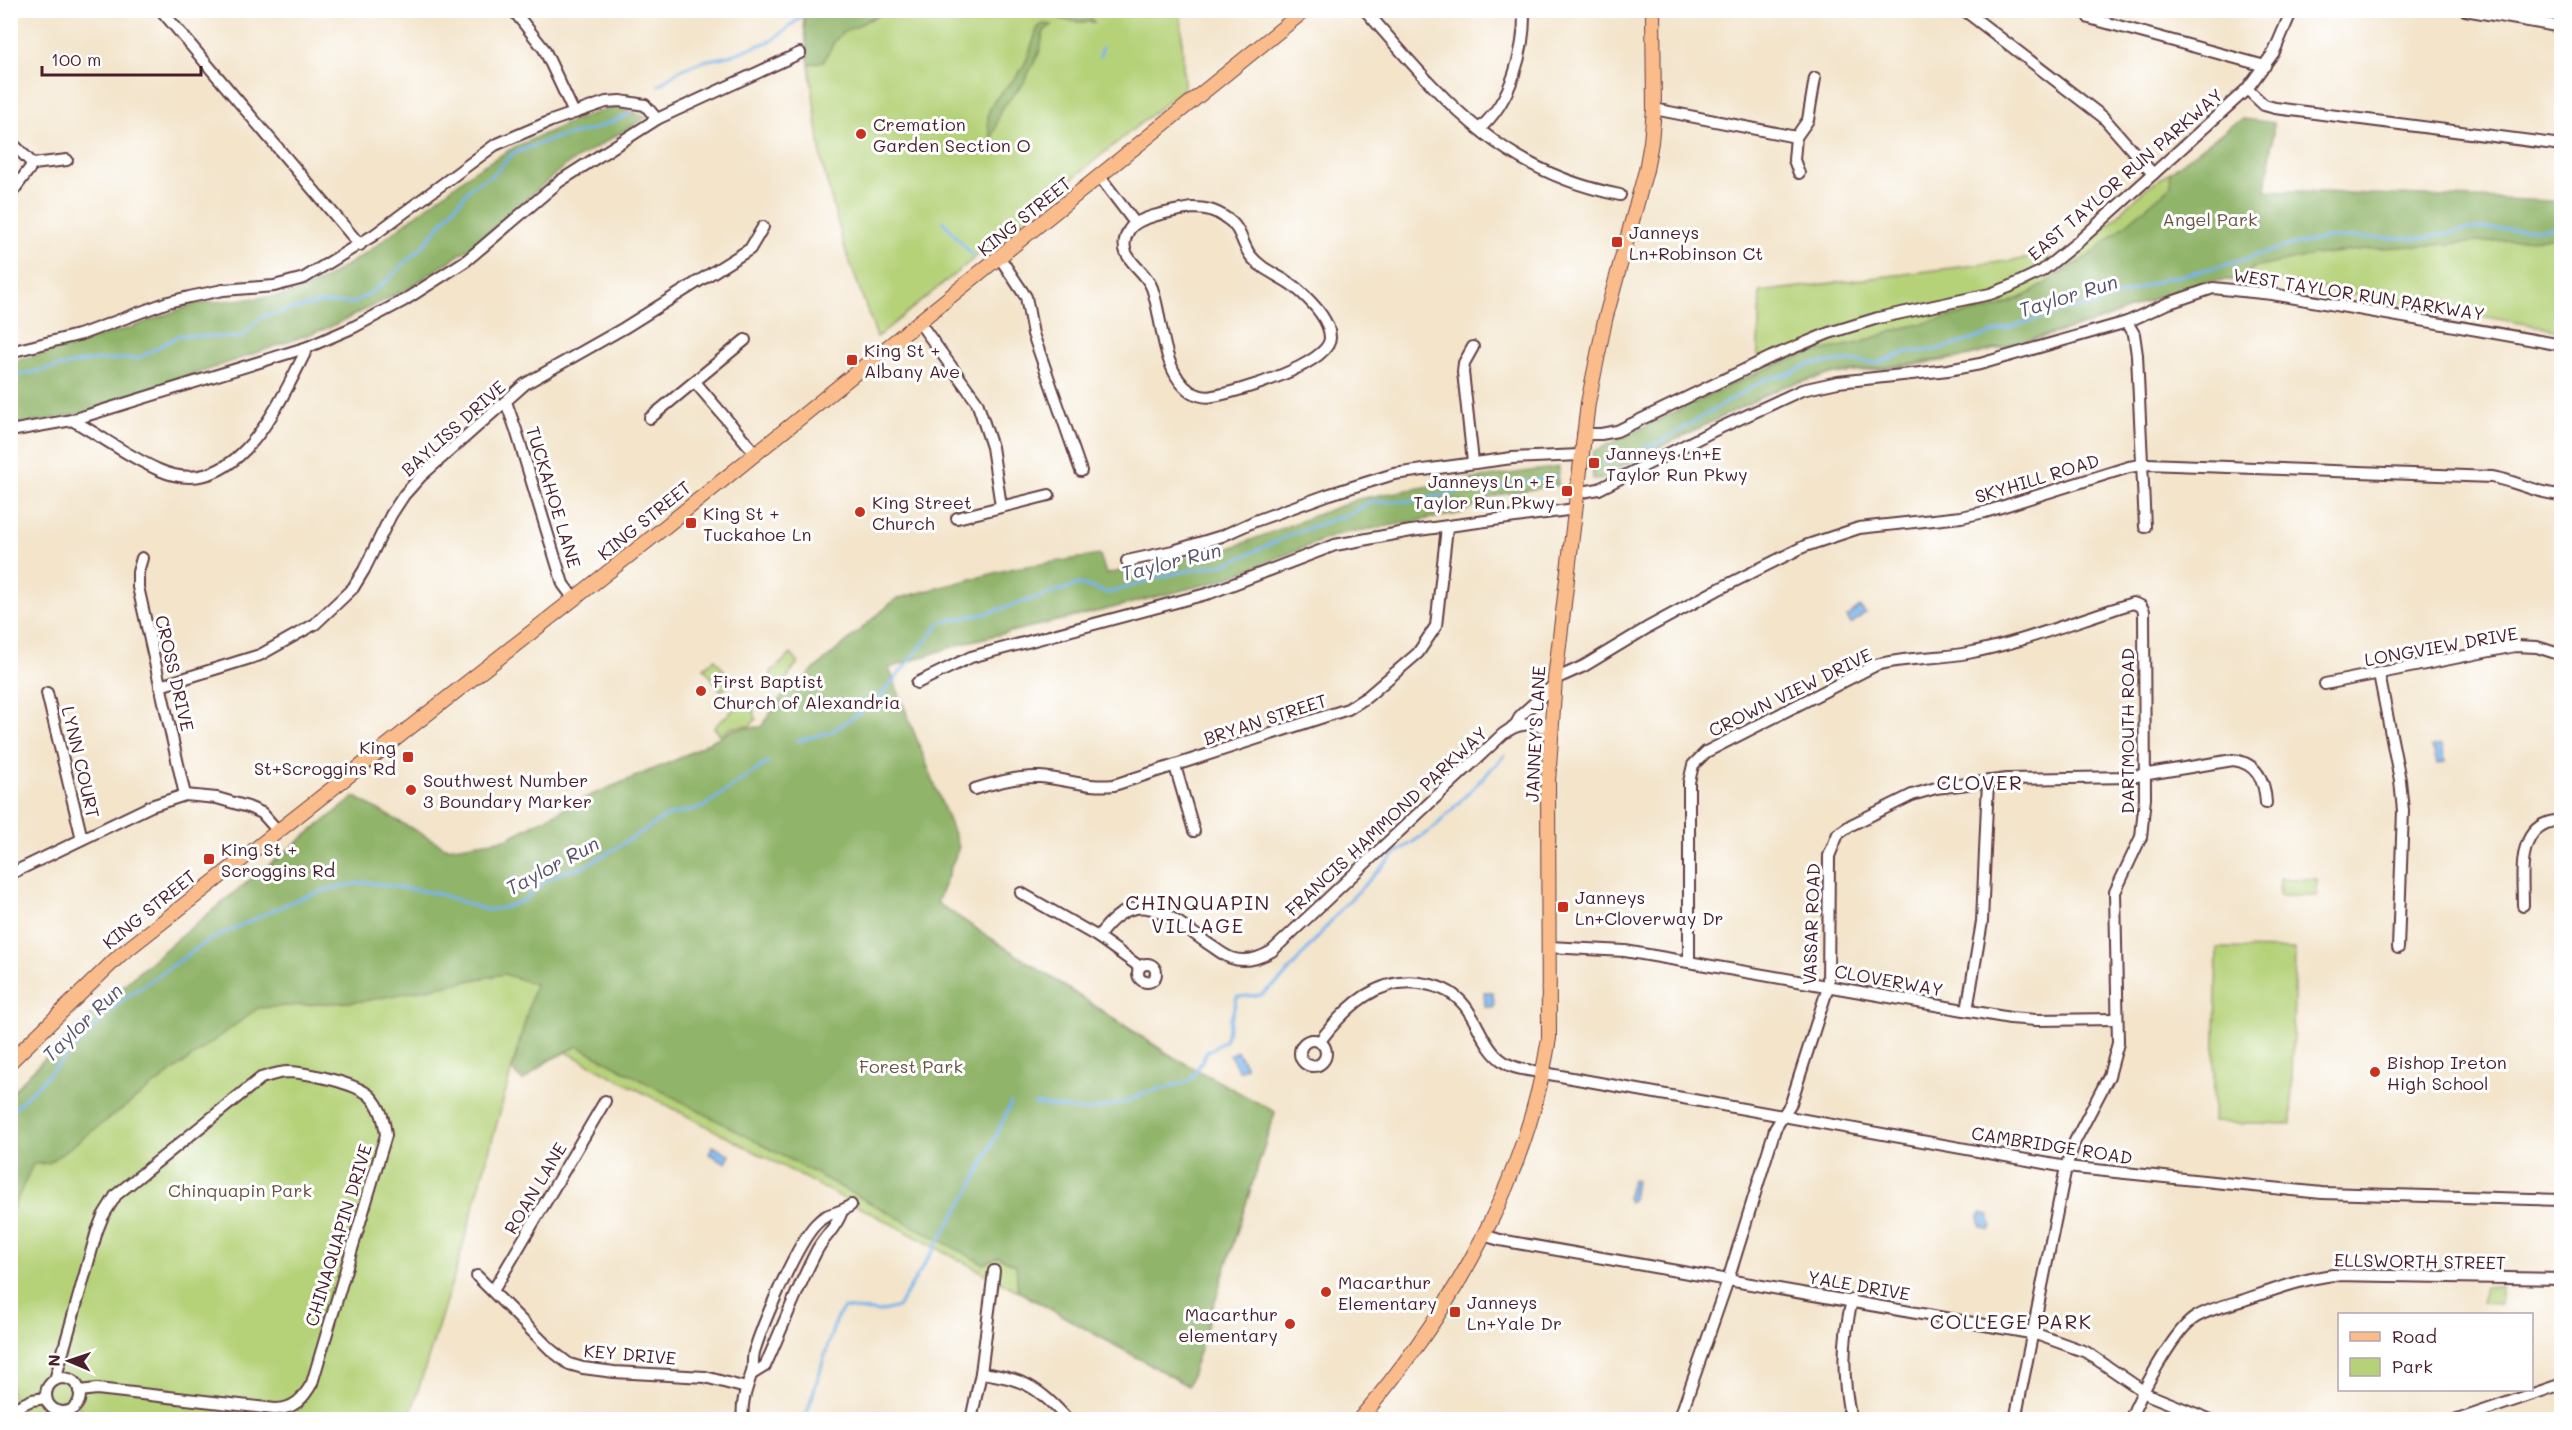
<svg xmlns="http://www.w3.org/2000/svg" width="2572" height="1430" viewBox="0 0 2572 1430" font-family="Mali,sans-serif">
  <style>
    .green { fill: #b5d279; stroke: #807852; stroke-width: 1.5 }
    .forest { fill: #90b469; stroke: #6d6a4a; stroke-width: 1.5 }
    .water { fill: #79b4eb; stroke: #626a8b; stroke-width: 1.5 }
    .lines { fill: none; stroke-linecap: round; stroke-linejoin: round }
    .stream { stroke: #79b4eb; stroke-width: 3 }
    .minor-casing { stroke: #633d43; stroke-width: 14 }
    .major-casing { stroke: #633d43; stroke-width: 16 }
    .minor { stroke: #fff; stroke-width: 10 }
    .major { stroke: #fabc8b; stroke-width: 14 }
    .poi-dot { fill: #c8321e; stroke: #fff; stroke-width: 2 }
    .labels { text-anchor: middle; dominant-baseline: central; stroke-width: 6; stroke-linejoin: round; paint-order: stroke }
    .poi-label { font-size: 18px; fill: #4a1f2b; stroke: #fff; text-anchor: start }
    .street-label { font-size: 18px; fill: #4a1f2b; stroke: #fff }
    .park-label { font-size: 18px; fill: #6a5542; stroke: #fff }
    .water-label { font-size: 20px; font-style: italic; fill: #5a536e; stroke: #fff }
    .neighbourhood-label { font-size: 20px; letter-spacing: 1.5px; fill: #4a1f2b; stroke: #fff }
  </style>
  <rect width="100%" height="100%" fill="#fff"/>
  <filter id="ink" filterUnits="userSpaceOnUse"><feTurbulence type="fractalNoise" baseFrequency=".0167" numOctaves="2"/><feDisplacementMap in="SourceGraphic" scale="12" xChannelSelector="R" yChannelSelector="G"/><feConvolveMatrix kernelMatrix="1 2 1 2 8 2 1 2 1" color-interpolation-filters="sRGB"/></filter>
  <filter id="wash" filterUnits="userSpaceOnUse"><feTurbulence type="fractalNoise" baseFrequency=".008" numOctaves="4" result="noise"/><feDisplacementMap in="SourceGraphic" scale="24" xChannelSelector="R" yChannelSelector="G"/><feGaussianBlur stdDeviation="1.35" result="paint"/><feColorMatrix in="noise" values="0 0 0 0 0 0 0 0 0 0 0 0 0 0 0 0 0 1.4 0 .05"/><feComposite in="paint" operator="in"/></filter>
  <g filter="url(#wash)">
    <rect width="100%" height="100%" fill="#f3e4ca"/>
    <!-- green -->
    <g class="green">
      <polygon points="802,11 1181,11 1184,88 877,337 843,243 822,163"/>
      <polygon points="2274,123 2266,190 2561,203 2561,330 2267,279 2205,281 2164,294 2099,321 2018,344 1969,356 1911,366 1828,375 1782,387 1624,465 1600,480 1593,479 1593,452 1757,373 1760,292 2048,256 2057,275 2145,189 2170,172"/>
      <polygon points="791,654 798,662 778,692 772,683 771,672"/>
      <polygon points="715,659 733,682 721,691 704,668"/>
      <polygon points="745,703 752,705 756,719 750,726 732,727 720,735 714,727 739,705"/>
      <path d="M355,797L715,1007L937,903L1173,1057L1275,1112L1188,1386L1018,1291L523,1029L458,1263L409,1419L79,1420L80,1407L51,1404L11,1419V1093C116,983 236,891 355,797Z"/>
      <polygon points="2280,879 2317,879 2317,896 2279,896"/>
      <polygon points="2217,948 2295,949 2291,1124 2213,1122"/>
      <polygon points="2483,1286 2501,1287 2501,1304 2483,1303"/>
    </g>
    <!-- forest -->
    <g class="forest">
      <polygon points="803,11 803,10 887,11 842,33 834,42 824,61 809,64"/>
      <path d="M1052,11H1085L1094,22C1082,21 1057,24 1052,11Z"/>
      <path d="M1044,24L1052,25L1044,31L1039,53L1023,84L1001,109L992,139C977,99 1006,96 1023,67C1030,54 1033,40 1038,27Z"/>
      <polygon points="614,107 647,117 563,167 477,243 409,288 330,327 84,413 11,426 11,362 130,328 194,304 289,295 322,281 369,251 474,171 513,148 575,120"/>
      <polygon points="2243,119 2274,123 2266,190 2551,201 2561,203 2561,237 2366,249 2314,255 2253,268 2244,279 2205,281 2184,287 2099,321 1969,356 1828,375 1782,387 1624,465 1600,480 1593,479 1593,452 1735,382 1805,354 1859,343 1899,329 1954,316 1997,308 2029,294 2090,255 2171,186 2170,172 2232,125"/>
      <path d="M1559,467L1558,485L1503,494L1484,500L1462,513L1336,535L1219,581L1104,610L967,642L889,668L959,847L937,903L1164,1052L1275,1112L1188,1386L1018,1291L1016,1265L998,1257L984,1264L578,1046L548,1061L523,1081L512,1070L535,984L504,974L364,1001L258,1008L49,1163L33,1164L11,1213V1093C116,983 236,891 355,797L447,848L506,839L589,796L678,759L734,729L761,727L781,698L896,599L1014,568L1100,555L1106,574L1225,550L1358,499L1459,481Z"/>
    </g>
    <!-- water -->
    <g class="water">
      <polygon points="1860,607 1865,613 1851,624 1847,617"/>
      <polygon points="2442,745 2445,762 2437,764 2434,751 2432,751 2431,747"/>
      <polygon points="1484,992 1493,992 1494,1007 1485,1007"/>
      <polygon points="1237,1051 1246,1067 1239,1071 1230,1055"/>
      <polygon points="713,1146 730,1155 726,1163 709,1154"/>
      <polygon points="1632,1180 1636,1181 1633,1199 1629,1202 1627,1198"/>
      <polygon points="1981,1213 1989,1215 1992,1226 1990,1230 1981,1227 1979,1216"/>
    </g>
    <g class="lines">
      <!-- stream -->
      <g class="stream">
        <polyline points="1100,57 1102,48"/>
        <polyline points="659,85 680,70 704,61 729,56 773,40 809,10"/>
        <polyline points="943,221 972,255"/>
        <polyline points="10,377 87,361 139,358 180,335 241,338 261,317 319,303 355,303 383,284 422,247 472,186 494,174 512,154 552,139 594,129 630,114"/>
        <polyline points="1604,463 1656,444 1766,379 1785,375 1811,364 1847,361 1877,363 1907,352 1933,350 1958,344 2062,311 2094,305 2164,279 2226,265 2280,248 2326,238 2423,238 2472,229 2541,229 2562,226"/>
        <polyline points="798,741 831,732 877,701 941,622 988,613 1080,584 1108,593 1172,574 1229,563 1297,532 1352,513 1370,502 1409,501 1459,492 1475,485 1493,488 1556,476"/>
        <polyline points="1035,1104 1086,1111 1126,1102 1145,1093 1190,1081 1207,1052 1225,1041 1237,997 1261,995 1282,979 1343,907 1396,853 1434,828 1505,755"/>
        <polyline points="10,1113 121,1001 208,941 293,901 329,889 365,882 436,893 486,910 503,908 525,900 544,882 566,871 581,868 603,856 667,816 703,807 768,762"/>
        <polyline points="805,1420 836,1319 844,1308 879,1312 898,1307 972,1187 1011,1103"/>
      </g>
    </g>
  </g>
  <g filter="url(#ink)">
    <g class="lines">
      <defs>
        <g id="minor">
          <polyline points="161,10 360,245"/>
          <polyline points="513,10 544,49 574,113"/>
          <path d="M1365,10C1443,99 1498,171 1620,195"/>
          <polyline points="1964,10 2103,117 2153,174"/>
          <polyline points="2465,10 2562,27"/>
          <polyline points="2089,18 2265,66"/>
          <polyline points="2247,89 2264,105 2275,108 2562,145"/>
          <polyline points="1654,109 1796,137"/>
          <path d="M1479,129C1511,102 1525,51 1524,10"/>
          <polyline points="10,141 33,164 67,160"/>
          <polyline points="1799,173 1794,160 1796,137 1808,120 1815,78"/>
          <polyline points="1100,177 1135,223"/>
          <polyline points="10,195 33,164"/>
          <path d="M1192,208C1205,208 1215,210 1226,218C1241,227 1241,242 1250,255C1261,270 1281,276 1295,287C1308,298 1330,319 1330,338C1330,364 1236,393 1213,396C1206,398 1197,395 1191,392C1161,372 1163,318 1152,288C1144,266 1113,258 1129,230C1137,216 1176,211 1192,208Z"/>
          <polyline points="1000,258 1026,297 1033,334 1081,471"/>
          <polyline points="919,322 977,402 992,447 1001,506"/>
          <polyline points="2127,322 2134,334 2137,355 2145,527"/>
          <polyline points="1473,347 1464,363 1463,372 1473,462"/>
          <polyline points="10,352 82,334 168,302 189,297 223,290 274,286 304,278 374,235 495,145 551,121 606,102 620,101 645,105 657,119"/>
          <polyline points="695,382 756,454"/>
          <polyline points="506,402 516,430 563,584 574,599"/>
          <polyline points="650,418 745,340"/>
          <path d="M72,420C101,436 129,457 159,470C238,505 281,399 308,347"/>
          <polyline points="10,431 72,420 308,347 352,328 403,301 467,260 560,181 657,119 800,53"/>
          <polyline points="1583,434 1601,434 1617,431 1771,357 1829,333 1878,318 1990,294 2009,287 2042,271 2079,241 2247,89 2274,52 2292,10"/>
          <polyline points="1576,493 1599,489 1711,432 1802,390 1838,382 1948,370 1980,364 2127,322 2166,304 2213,288 2272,294 2562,345"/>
          <polyline points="957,518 1049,495"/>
          <polyline points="142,558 138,572 138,587 185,795"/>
          <polyline points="1127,561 1173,551 1222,536 1255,521 1330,494 1394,474 1512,458 1580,455"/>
          <polyline points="2379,674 2400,780 2403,811 2398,948"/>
          <path d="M1555,679L1584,666L1647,628L1717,590L1805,546L1859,528L1961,517L1985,512L2129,467L2147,464L2492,477C2516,481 2538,494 2562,495"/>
          <polyline points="917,683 971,657 1210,593 1335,545 1411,531 1575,509"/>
          <polyline points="2325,684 2515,646 2537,647 2562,655"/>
          <polyline points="160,686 260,655 315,624 353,588 364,570 391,515 404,495 421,476 525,384 624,328 750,249 763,227"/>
          <polyline points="47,693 82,839"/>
          <polyline points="1515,726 1521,715 1554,685"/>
          <polyline points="1175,766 1194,831"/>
          <path d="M975,789C996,782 1018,776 1040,777C1067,779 1087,788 1114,785L1348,709L1367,697L1418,653L1436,626L1447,527"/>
          <polyline points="10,874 151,806 185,795 217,798 248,807 262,813 278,831"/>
          <polyline points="1021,893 1098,937 1140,967"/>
          <path d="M2523,905C2523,872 2515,822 2562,820"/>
          <path d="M1098,937C1136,883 1166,914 1207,943C1215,948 1223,955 1231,958C1245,963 1260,958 1272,951L1503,734C1520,721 1530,724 1550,728"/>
          <polyline points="1549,947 1625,951 2010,1018 2036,1020 2117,1019"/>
          <path d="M1689,962V782L1693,765L1706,752L1876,665C1906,657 1937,659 1968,653C2024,642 2078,620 2133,603L2141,606L2144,611L2145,798L2141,837L2115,892L2118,1043L2109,1076L2075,1141L2066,1167L2015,1420"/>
          <circle cx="1147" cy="973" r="9"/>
          <polyline points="1967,1010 1982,922 1988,781"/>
          <circle cx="1313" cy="1053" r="13"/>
          <path d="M1320,1041C1346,1007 1379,974 1426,984C1442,987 1455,993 1465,1006C1479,1024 1485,1050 1504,1062C1515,1070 1531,1070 1544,1073L2066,1167L2322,1193L2562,1200"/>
          <polyline points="1483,1235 1500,1240 2036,1334 2086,1352 2149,1395 2211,1420"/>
          <polyline points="477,1276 551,1350 569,1364 583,1368 614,1372 705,1377 746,1388"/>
          <polyline points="493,1291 605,1101"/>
          <path d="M981,1373C1023,1378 1040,1388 1068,1420"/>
          <path d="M752,1374L765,1366C782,1329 796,1291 815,1254C823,1236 836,1230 842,1211"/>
          <circle cx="63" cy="1395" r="17"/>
          <path d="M55,1380L97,1231L103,1216L116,1195L261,1078C271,1075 279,1072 289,1072C308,1073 356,1083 370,1096C381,1107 384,1120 386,1135L312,1383C303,1399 294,1409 275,1409L97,1389L79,1391"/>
          <polyline points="10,1410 32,1400 46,1398"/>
          <path d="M743,1420C741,1402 746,1391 751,1375C754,1368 752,1360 754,1352C763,1323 796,1245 816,1224C829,1210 837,1216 851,1205"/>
          <polyline points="971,1420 981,1373 994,1271"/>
          <path d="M1679,1420L1728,1280L1775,1129L1791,1103L1828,987L1829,856L1838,834L1851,825L1912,795L1936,788L2007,779L2130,777L2233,760C2257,763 2265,781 2266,803"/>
          <path d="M1851,1420C1842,1378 1842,1342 1852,1300"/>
          <path d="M2130,1420C2140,1395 2172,1334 2193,1319C2207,1309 2228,1305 2244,1300C2273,1290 2302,1279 2333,1275L2562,1279"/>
          <polyline points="2457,1420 2562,1384"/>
        </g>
        <g id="major">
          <polyline points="10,1062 119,956 645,543 1305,10"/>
          <path d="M1359,1420C1452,1311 1527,1180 1549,1038L1548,782L1555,679L1588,403L1605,320L1646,170L1651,142L1654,109L1653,10"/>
        </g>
      </defs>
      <!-- minor casing -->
      <use href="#minor" class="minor-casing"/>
      <!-- major casing -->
      <use href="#major" class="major-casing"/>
      <!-- minor -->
      <use href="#minor" class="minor"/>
      <!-- major -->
      <use href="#major" class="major"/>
    </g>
  </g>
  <!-- markers -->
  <g class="poi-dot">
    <circle cx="861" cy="134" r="6"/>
    <rect x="1611" y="236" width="12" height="12" rx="3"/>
    <rect x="846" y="354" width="12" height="12" rx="3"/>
    <rect x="1588" y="457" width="12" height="12" rx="3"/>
    <rect x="1561" y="485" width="12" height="12" rx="3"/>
    <circle cx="860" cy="512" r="6"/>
    <rect x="685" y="517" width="12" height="12" rx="3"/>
    <circle cx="701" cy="691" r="6"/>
    <rect x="402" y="751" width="12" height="12" rx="3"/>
    <circle cx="411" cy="790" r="6"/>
    <rect x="203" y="853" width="12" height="12" rx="3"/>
    <rect x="1557" y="901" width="12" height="12" rx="3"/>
    <circle cx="2375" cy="1072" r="6"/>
    <circle cx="1326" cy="1292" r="6"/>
    <rect x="1449" y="1306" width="12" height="12" rx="3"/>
    <circle cx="1290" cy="1324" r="6"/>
  </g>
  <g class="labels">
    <!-- poi labels -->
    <g class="poi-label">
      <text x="873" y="124">Cremation<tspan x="873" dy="21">Garden Section O</tspan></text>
      <text x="1629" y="232">Janneys<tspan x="1629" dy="21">Ln+Robinson Ct</tspan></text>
      <text x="864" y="350">King St +<tspan x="864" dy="21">Albany Ave</tspan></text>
      <text x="1606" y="453">Janneys Ln+E<tspan x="1606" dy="21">Taylor Run Pkwy</tspan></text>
      <text x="1555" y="481" text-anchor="end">Janneys Ln + E<tspan x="1555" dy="21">Taylor Run Pkwy</tspan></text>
      <text x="872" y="502">King Street<tspan x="872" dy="21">Church</tspan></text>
      <text x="703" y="513">King St +<tspan x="703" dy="21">Tuckahoe Ln</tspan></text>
      <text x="713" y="681">First Baptist<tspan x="713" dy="21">Church of Alexandria</tspan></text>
      <text x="396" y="747" text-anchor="end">King<tspan x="396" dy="21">St+Scroggins Rd</tspan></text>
      <text x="423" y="780">Southwest Number<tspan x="423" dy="21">3 Boundary Marker</tspan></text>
      <text x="221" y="849">King St +<tspan x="221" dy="21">Scroggins Rd</tspan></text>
      <text x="1575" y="897">Janneys<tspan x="1575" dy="21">Ln+Cloverway Dr</tspan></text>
      <text x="2387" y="1062">Bishop Ireton<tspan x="2387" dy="21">High School</tspan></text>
      <text x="1338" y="1282">Macarthur<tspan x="1338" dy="21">Elementary</tspan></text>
      <text x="1467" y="1302">Janneys<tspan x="1467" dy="21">Ln+Yale Dr</tspan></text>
      <text x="1278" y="1314" text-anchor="end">Macarthur<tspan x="1278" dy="21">elementary</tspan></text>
    </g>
    <!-- street labels -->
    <g class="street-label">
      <text transform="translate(2125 174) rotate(-41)">EAST TAYLOR RUN PARKWAY</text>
      <text transform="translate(1024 216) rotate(-39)">KING STREET</text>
      <text transform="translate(2359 294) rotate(9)">WEST TAYLOR RUN PARKWAY</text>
      <text transform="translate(453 428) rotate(-42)">BAYLISS DRIVE</text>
      <text transform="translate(2037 478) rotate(-17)">SKYHILL ROAD</text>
      <text transform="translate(554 497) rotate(73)">TUCKAHOE LANE</text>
      <text transform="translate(644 520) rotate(-39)">KING STREET</text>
      <text transform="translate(2441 646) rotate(-10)">LONGVIEW DRIVE</text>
      <text transform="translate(175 673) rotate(77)">CROSS DRIVE</text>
      <text transform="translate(1790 692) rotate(-26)">CROWN VIEW DRIVE</text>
      <text transform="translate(1265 719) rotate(-18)">BRYAN STREET</text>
      <text transform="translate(2127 731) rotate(-90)">DARTMOUTH ROAD</text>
      <text transform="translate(1535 734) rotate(-87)">JANNEY'S LANE</text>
      <text transform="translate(81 762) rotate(77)">LYNN COURT</text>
      <text transform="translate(1386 821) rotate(-43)">FRANCIS HAMMOND PARKWAY</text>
      <text transform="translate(149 909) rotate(-39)">KING STREET</text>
      <text transform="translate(1811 924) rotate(-88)">VASSAR ROAD</text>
      <text transform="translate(1889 980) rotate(10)">CLOVERWAY</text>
      <text transform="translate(2052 1145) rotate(9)">CAMBRIDGE ROAD</text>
      <text transform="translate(535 1188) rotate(-59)">ROAN LANE</text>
      <text transform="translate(338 1235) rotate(-73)">CHINAQUAPIN DRIVE</text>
      <text transform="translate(2420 1261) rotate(1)">ELLSWORTH STREET</text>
      <text transform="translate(1859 1285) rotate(10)">YALE DRIVE</text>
      <text transform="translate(630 1354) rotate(5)">KEY DRIVE</text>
    </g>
    <!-- park labels -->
    <g class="park-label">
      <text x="2210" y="219">Angel Park</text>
      <text x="911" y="1066">Forest Park</text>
      <text x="240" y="1190">Chinquapin Park</text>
    </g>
    <!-- water labels -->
    <g class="water-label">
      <text transform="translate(2068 295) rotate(-17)">Taylor Run</text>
      <text transform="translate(1171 561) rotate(-14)">Taylor Run</text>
      <text transform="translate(552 865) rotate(-28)">Taylor Run</text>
      <text transform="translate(82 1022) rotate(-44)">Taylor Run</text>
    </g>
    <!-- neighbourhood labels -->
    <g class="neighbourhood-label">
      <text x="1980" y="782">CLOVER</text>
      <text x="1198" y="902">CHINQUAPIN<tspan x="1198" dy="23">VILLAGE</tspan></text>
      <text x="2011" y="1321">COLLEGE PARK</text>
    </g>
  </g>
  <!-- margin -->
  <rect width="2572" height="1430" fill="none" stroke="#fff" stroke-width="36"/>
  <!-- legend -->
  <rect x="2338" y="1313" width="195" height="78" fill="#ffffff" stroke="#b7a5aa" stroke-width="1.5"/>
  <rect x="2350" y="1332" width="30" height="9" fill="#fabc8b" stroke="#b7a5aa" stroke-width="1.5"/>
  <text x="2392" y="1343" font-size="18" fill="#4a1f2b">Road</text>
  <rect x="2350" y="1358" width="30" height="18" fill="#b5d279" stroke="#b7a5aa" stroke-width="1.5"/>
  <text x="2392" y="1373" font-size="18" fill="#4a1f2b">Park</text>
  <!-- north arrow -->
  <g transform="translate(69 1361) rotate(272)" stroke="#ffffff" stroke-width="4.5" paint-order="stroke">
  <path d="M0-4.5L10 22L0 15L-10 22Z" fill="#4a1f2b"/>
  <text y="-9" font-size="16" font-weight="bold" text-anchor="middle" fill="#4a1f2b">N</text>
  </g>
  <!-- scale -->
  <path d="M42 66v9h159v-9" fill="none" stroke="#4a1f2b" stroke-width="3"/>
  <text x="51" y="66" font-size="18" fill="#4a1f2b" stroke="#ffffff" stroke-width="4.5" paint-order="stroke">100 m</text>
</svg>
